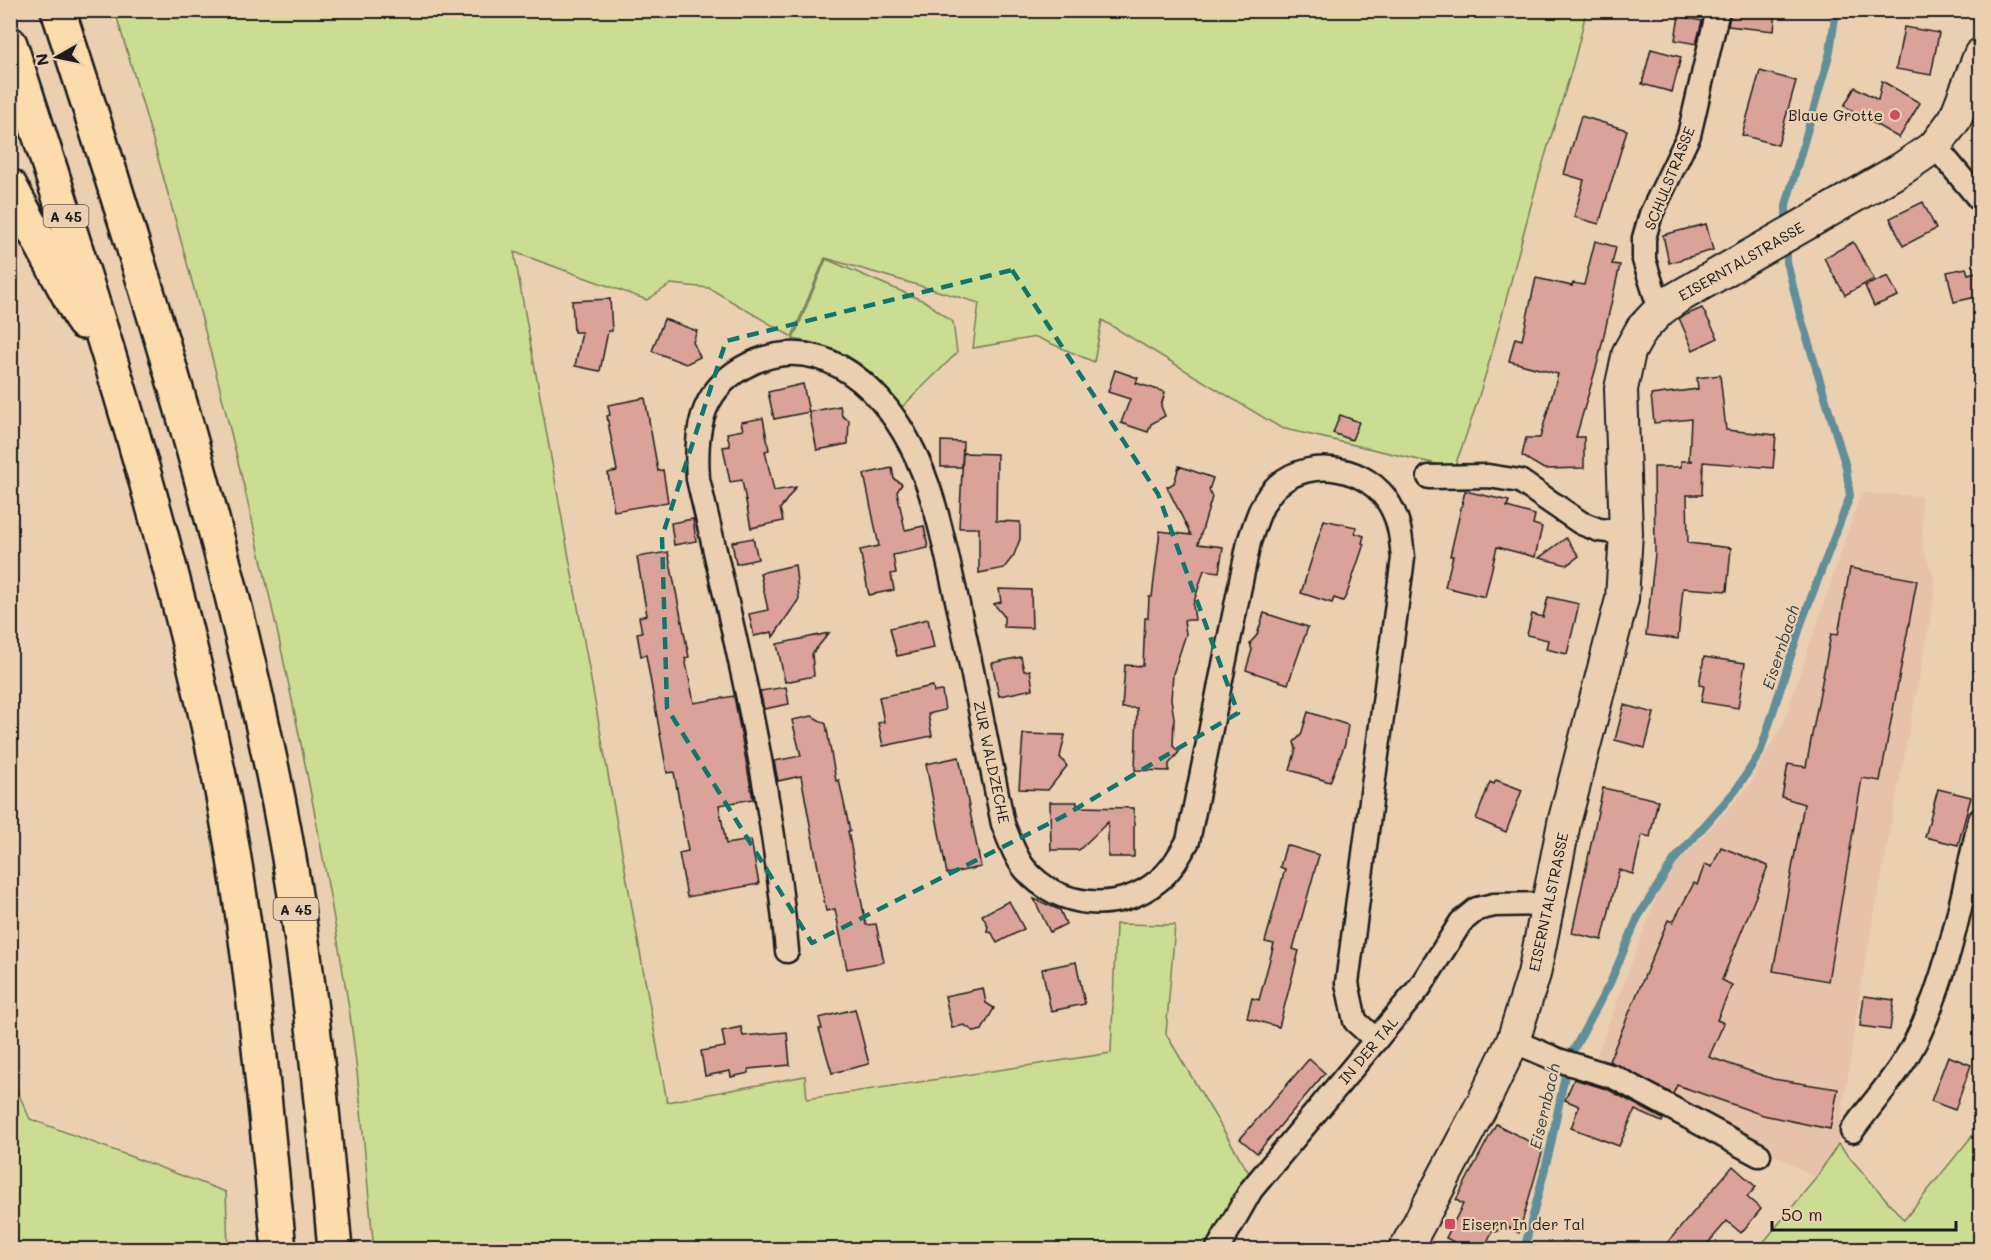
<svg xmlns="http://www.w3.org/2000/svg" width="1991" height="1260" viewBox="0 0 1991 1260" font-family="Mali,sans-serif">
  <style>
    .built { fill: #e6c2aa }
    .green { fill: #cbdd92; stroke: #747c57; stroke-width: 1.5 }
    .lines { fill: none; stroke-linecap: round; stroke-linejoin: round }
    .stream { stroke: #618f9a; stroke-width: 8 }
    .building { fill: #dba299; stroke: #1c1c1c; stroke-width: 1.5 }
    .minor-casing { stroke: #1c1c1c; stroke-width: 27 }
    .secondary-casing { stroke: #1c1c1c; stroke-width: 36 }
    .motorway-casing { stroke: #1c1c1c; stroke-width: 38 }
    .minor { stroke: #ead0b1; stroke-width: 22 }
    .secondary { stroke: #ead0b1; stroke-width: 32 }
    .motorway { stroke: #fcdcac; stroke-width: 33 }
    .marked { fill: none; stroke: #0f766e; stroke-width: 4.5; stroke-dasharray: 12 8; stroke-linejoin: round }
    .poi-dot { fill: #d1495b; stroke: #ead0b1; stroke-width: 2 }
    .labels { text-anchor: middle; dominant-baseline: central; stroke-width: 4.5; stroke-linejoin: round; paint-order: stroke }
    .shield { fill: #ead0b1; stroke: #5a5249; stroke-width: 1.5 }
    .shield-label { font-size: 14px; font-weight: bold; fill: #1c1c1c }
    .poi-label { font-size: 15px; fill: #1c1c1c; stroke: #ead0b1; text-anchor: end }
    .street-label { font-size: 15px; fill: #1c1c1c; stroke: #ead0b1 }
    .water-label { font-size: 16px; font-style: italic; fill: #334246; stroke: #ead0b1 }
  </style>
  <rect width="100%" height="100%" fill="#ead0b1"/>
  <filter id="ink" filterUnits="userSpaceOnUse"><feTurbulence type="fractalNoise" baseFrequency=".0167" numOctaves="2"/><feDisplacementMap in="SourceGraphic" scale="12" xChannelSelector="R" yChannelSelector="G"/><feConvolveMatrix kernelMatrix="1 2 1 2 8 2 1 2 1" color-interpolation-filters="sRGB"/></filter>
  <g filter="url(#ink)">
    <!-- built -->
    <polygon class="built" points="1861,493 1921,496 1923,549 1934,576 1935,595 1861,984 1838,1144 1816,1178 1597,1055 1664,878 1749,786 1784,721"/>
    <!-- green -->
    <g class="green">
      <path d="M115,11H1586C1574,72 1551,131 1535,191C1509,283 1489,379 1454,468L1281,428L1102,320L1094,362L1036,337L973,348L979,303L825,258L792,337L709,288L671,284L647,300L514,252L667,1102L805,1076L807,1099L1111,1053L1116,924L1175,925L1166,1034L1249,1173L1207,1249H374C365,1167 361,1084 348,1002C294,667 213,336 115,11Z"/>
      <path d="M826,259L926,302L953,322L957,353L902,407C866,364 850,349 793,339Z"/>
      <polygon points="10,1075 30,1119 226,1192 228,1249 11,1249"/>
      <polygon points="1980,1126 1980,1249 1758,1249 1816,1178 1838,1144 1904,1220"/>
    </g>
    <g class="lines">
      <!-- stream -->
      <g class="stream">
        <polyline points="1786,227 1786,205 1830,52 1836,10"/>
        <polyline points="1524,1250 1550,1149 1568,1060 1610,983 1638,917 1674,860 1736,790 1760,753 1802,621 1850,496 1846,467 1799,311 1787,262 1787,245"/>
      </g>
    </g>
    <!-- building -->
    <g class="building">
      <polygon points="1731,10 1776,10 1774,31 1728,26"/>
      <polygon points="1679,16 1702,21 1696,44 1675,40"/>
      <polygon points="1904,27 1939,33 1931,75 1896,69"/>
      <polygon points="1651,49 1681,57 1672,92 1642,84"/>
      <polygon points="1760,71 1796,81 1778,145 1742,135"/>
      <polygon points="1882,81 1920,103 1899,138 1844,106 1855,87 1878,100"/>
      <polygon points="1581,116 1627,130 1599,224 1574,217 1584,180 1564,174"/>
      <polygon points="1923,202 1936,229 1903,246 1890,218"/>
      <polygon points="1706,224 1713,250 1669,263 1663,235"/>
      <polygon points="1595,241 1616,247 1612,264 1620,265 1598,361 1576,437 1584,437 1584,468 1544,469 1522,456 1526,438 1540,438 1558,374 1509,361 1515,338 1522,340 1536,278 1572,286 1573,283 1584,285"/>
      <polygon points="1853,242 1874,279 1845,295 1824,258"/>
      <polygon points="1966,268 1968,274 1980,271 1980,296 1954,302 1947,272"/>
      <polygon points="1888,276 1898,296 1874,306 1865,286"/>
      <polygon points="610,299 612,331 608,331 600,371 575,366 582,332 574,332 572,301"/>
      <polygon points="1702,308 1718,338 1693,350 1679,318"/>
      <polygon points="664,319 697,331 693,342 700,357 686,364 652,351"/>
      <polygon points="1115,370 1138,378 1136,383 1165,392 1161,406 1165,416 1151,424 1148,432 1121,423 1130,399 1108,392"/>
      <polygon points="1720,375 1726,430 1776,435 1773,468 1703,462 1702,495 1687,495 1688,543 1731,548 1727,591 1683,588 1678,639 1646,635 1655,554 1654,467 1681,467 1681,461 1693,461 1689,460 1691,419 1654,423 1651,395 1698,389 1697,378"/>
      <polygon points="803,384 809,412 774,419 768,392"/>
      <polygon points="645,398 658,471 663,470 668,502 614,511 608,473 617,471 607,416 610,415 608,405"/>
      <polygon points="840,406 842,416 849,420 848,444 817,450 809,412"/>
      <polygon points="1340,415 1359,422 1352,440 1333,433"/>
      <polygon points="763,418 769,450 765,451 774,491 796,487 780,509 783,521 751,528 742,480 730,482 723,447 730,446 727,433 743,430 741,422"/>
      <polygon points="941,441 963,442 962,467 941,467"/>
      <polygon points="963,453 997,454 996,521 1020,522 1020,539 1014,555 1004,568 979,573 979,528 959,528"/>
      <polygon points="1179,466 1213,478 1209,490 1212,497 1198,544 1223,547 1219,572 1204,570 1193,605 1195,620 1184,620 1186,634 1173,674 1171,699 1174,718 1173,746 1179,752 1169,764 1169,771 1135,770 1137,708 1122,708 1125,665 1143,666 1145,618 1148,618 1149,597 1152,597 1160,531 1191,535 1167,487 1174,483"/>
      <polygon points="892,468 894,479 902,484 897,492 905,530 924,526 928,548 893,555 896,573 891,574 894,590 869,595 860,550 879,546 864,474"/>
      <polygon points="1465,491 1509,501 1507,507 1535,515 1533,524 1542,527 1535,557 1497,547 1485,597 1445,587 1453,556 1450,556"/>
      <polygon points="693,519 696,541 674,545 671,523"/>
      <polygon points="1324,520 1356,527 1355,533 1364,536 1362,543 1364,544 1347,594 1343,601 1334,598 1332,603 1301,593"/>
      <polygon points="753,538 758,559 736,564 732,542"/>
      <polygon points="1566,538 1579,556 1567,565 1539,558"/>
      <polygon points="668,552 689,657 685,658 694,703 734,696 753,799 719,805 726,844 751,840 759,884 687,897 679,853 688,851 674,772 667,773 646,655 641,656 637,633 642,632 639,617 647,615 637,557"/>
      <polygon points="795,565 799,599 773,637 772,632 754,636 749,614 768,610 760,573"/>
      <polygon points="1850,568 1917,580 1880,781 1862,778 1828,981 1773,971 1804,804 1782,797 1788,764 1806,767 1831,634 1838,635"/>
      <polygon points="999,589 1031,590 1032,628 1004,627 1004,616 994,604 1001,602"/>
      <polygon points="1548,597 1579,604 1567,654 1546,649 1548,640 1527,635 1532,614 1543,617"/>
      <polygon points="1264,613 1308,627 1288,684 1246,670 1252,650 1250,643 1257,635"/>
      <polygon points="928,619 934,648 897,656 890,628"/>
      <polygon points="829,633 812,654 814,676 785,682 777,644"/>
      <polygon points="1021,657 1024,671 1030,670 1033,689 999,696 992,663"/>
      <polygon points="1704,657 1745,663 1738,708 1701,702 1704,686 1699,685"/>
      <polygon points="933,686 934,692 942,691 945,710 928,714 932,736 883,746 878,723 884,722 879,697"/>
      <polygon points="786,687 789,704 764,709 760,691"/>
      <polygon points="1624,705 1654,713 1645,748 1615,740"/>
      <polygon points="1308,712 1348,725 1345,744 1330,782 1290,770 1296,749 1294,742 1301,735"/>
      <polygon points="812,716 826,724 836,781 839,780 850,831 848,831 866,925 876,924 884,962 847,969 835,909 826,911 801,776 778,781 774,761 801,756 792,720"/>
      <polygon points="1023,734 1065,735 1060,757 1067,766 1048,790 1019,789"/>
      <polygon points="959,757 981,867 947,874 926,764"/>
      <polygon points="1496,780 1522,790 1506,832 1476,819 1490,782 1494,784"/>
      <polygon points="1603,788 1658,800 1650,837 1642,835 1633,874 1619,870 1602,940 1572,933"/>
      <polygon points="1938,789 1971,797 1958,845 1925,837"/>
      <polygon points="1050,802 1077,802 1077,807 1134,808 1134,857 1108,857 1108,822 1079,850 1051,850"/>
      <polygon points="1286,845 1319,855 1293,949 1299,951 1279,1027 1247,1018 1252,998 1259,1000 1274,944 1265,942 1285,869 1280,867"/>
      <polygon points="1721,847 1768,866 1722,980 1732,985 1717,1020 1724,1023 1709,1057 1773,1079 1838,1089 1830,1129 1763,1115 1677,1085 1673,1094 1609,1061 1668,920 1673,922 1694,883 1697,885 1705,864 1712,867"/>
      <polygon points="1034,899 1060,910 1066,924 1050,932"/>
      <polygon points="1009,901 1024,929 997,943 992,933 987,931 988,926 982,915"/>
      <polygon points="1076,962 1085,1004 1051,1011 1042,969"/>
      <polygon points="983,988 986,1003 994,1008 982,1030 975,1032 964,1025 952,1028 945,996"/>
      <polygon points="1864,996 1894,1000 1890,1030 1860,1026"/>
      <polygon points="855,1009 869,1064 832,1073 819,1029 822,1029 819,1018"/>
      <polygon points="741,1027 743,1036 787,1032 790,1065 749,1069 749,1073 731,1077 730,1071 705,1076 701,1051 725,1047 722,1031"/>
      <polygon points="1948,1056 1971,1065 1955,1110 1931,1101"/>
      <polygon points="1309,1059 1325,1073 1257,1153 1240,1139"/>
      <polygon points="1574,1079 1609,1090 1663,1119 1662,1122 1635,1110 1619,1146 1571,1128 1579,1106 1565,1100"/>
      <polygon points="1496,1124 1543,1149 1519,1233 1504,1225 1496,1232 1493,1230 1483,1250 1469,1250 1446,1238 1463,1204 1456,1200"/>
      <polygon points="1733,1166 1756,1187 1747,1197 1761,1209 1741,1233 1727,1221 1702,1250 1661,1250"/>
    </g>
    <g class="lines">
      <defs>
        <g id="minor">
          <polyline points="1935,146 1980,200"/>
          <polyline points="1660,310 1644,260 1644,238 1651,214 1689,135 1718,10"/>
          <polyline points="1429,477 1488,476 1520,481 1581,523 1599,530 1626,533"/>
          <path d="M787,951C773,791 735,635 698,479C695,435 699,393 742,368C814,327 877,381 910,444C934,489 943,539 954,587C972,666 987,745 1003,824C1009,839 1015,857 1025,869C1058,908 1118,914 1158,881C1171,871 1180,855 1188,841L1249,542C1256,522 1261,500 1278,485C1311,456 1369,467 1390,505C1400,522 1401,539 1403,558L1347,983L1355,1021L1376,1040"/>
          <polyline points="1513,1041 1558,1060 1614,1077 1759,1155"/>
          <path d="M1852,1131C1875,1099 1904,1068 1920,1032C1951,966 1963,890 1980,820"/>
          <polyline points="1217,1250 1251,1190 1420,987 1461,922 1477,909 1494,905 1549,904"/>
        </g>
        <polyline id="secondary" points="1405,1250 1483,1103 1513,1041 1534,974 1564,823 1622,599 1626,533 1621,389 1629,352 1642,329 1660,310 1675,299 1903,168 1935,146 1955,119 1980,55"/>
        <g id="motorway">
          <path d="M58,10C140,262 219,514 273,774C306,931 321,1090 335,1250"/>
          <path d="M10,44C89,289 170,533 221,786C251,939 264,1094 279,1250"/>
          <polyline points="10,186 83,322"/>
        </g>
      </defs>
      <!-- minor casing -->
      <use href="#minor" class="minor-casing"/>
      <!-- secondary casing -->
      <use href="#secondary" class="secondary-casing"/>
      <!-- motorway casing -->
      <use href="#motorway" class="motorway-casing"/>
      <!-- minor -->
      <use href="#minor" class="minor"/>
      <!-- secondary -->
      <use href="#secondary" class="secondary"/>
      <!-- motorway -->
      <use href="#motorway" class="motorway"/>
    </g>
  </g>
  <!-- marked area -->
  <path class="marked" d="M1012,270L1158,494L1238,713L1062,817L812,943L667,708L662,537L726,341Z"/>
  <!-- markers -->
  <g class="poi-dot">
    <circle cx="1895" cy="115" r="6"/>
    <rect x="1444" y="1218" width="12" height="12" rx="3"/>
  </g>
  <g class="labels">
    <!-- shield labels -->
    <g class="shield">
      <rect x="43.5" y="205" width="45" height="22" rx="4.5"/>
      <rect x="273.5" y="898" width="45" height="22" rx="4.5"/>
    </g>
    <g class="shield-label">
      <text x="66" y="216">A 45</text>
      <text x="296" y="909">A 45</text>
    </g>
    <!-- poi labels -->
    <g class="poi-label">
      <text x="1883" y="115">Blaue Grotte</text>
      <text x="1462" y="1224" text-anchor="start">Eisern In der Tal</text>
    </g>
    <!-- street labels -->
    <g class="street-label">
      <text transform="translate(1669 178) rotate(-68)">SCHULSTRASSE</text>
      <text transform="translate(1741 261) rotate(-30)">EISERNTALSTRASSE</text>
      <text transform="translate(992 762) rotate(78)">ZUR WALDZECHE</text>
      <text transform="translate(1548 902) rotate(-78)">EISERNTALSTRASSE</text>
      <text transform="translate(1368 1050) rotate(-50)">IN DER TAL</text>
    </g>
    <!-- water labels -->
    <g class="water-label">
      <text transform="translate(1780 647) rotate(-72)">Eisernbach</text>
      <text transform="translate(1544 1106) rotate(-77)">Eisernbach</text>
    </g>
  </g>
  <!-- margin -->
  <rect width="1991" height="1260" fill="none" stroke="#ead0b1" stroke-width="36"/>
  <rect x="18" y="18" width="1955" height="1224" fill="none" stroke="#1c1c1c" stroke-width="2" filter="url(#ink)"/>
  <!-- north arrow -->
  <g transform="translate(57 57) rotate(261)" stroke="#ead0b1" stroke-width="4.5" paint-order="stroke">
  <path d="M0-4.5L10 22L0 15L-10 22Z" fill="#1c1c1c"/>
  <text y="-9" font-size="16" font-weight="bold" text-anchor="middle" fill="#1c1c1c">N</text>
  </g>
  <!-- scale -->
  <path d="M1772 1221v9h184v-9" fill="none" stroke="#1c1c1c" stroke-width="3"/>
  <text x="1781" y="1221" font-size="18" fill="#1c1c1c" stroke="#ead0b1" stroke-width="4.5" paint-order="stroke">50 m</text>
</svg>
